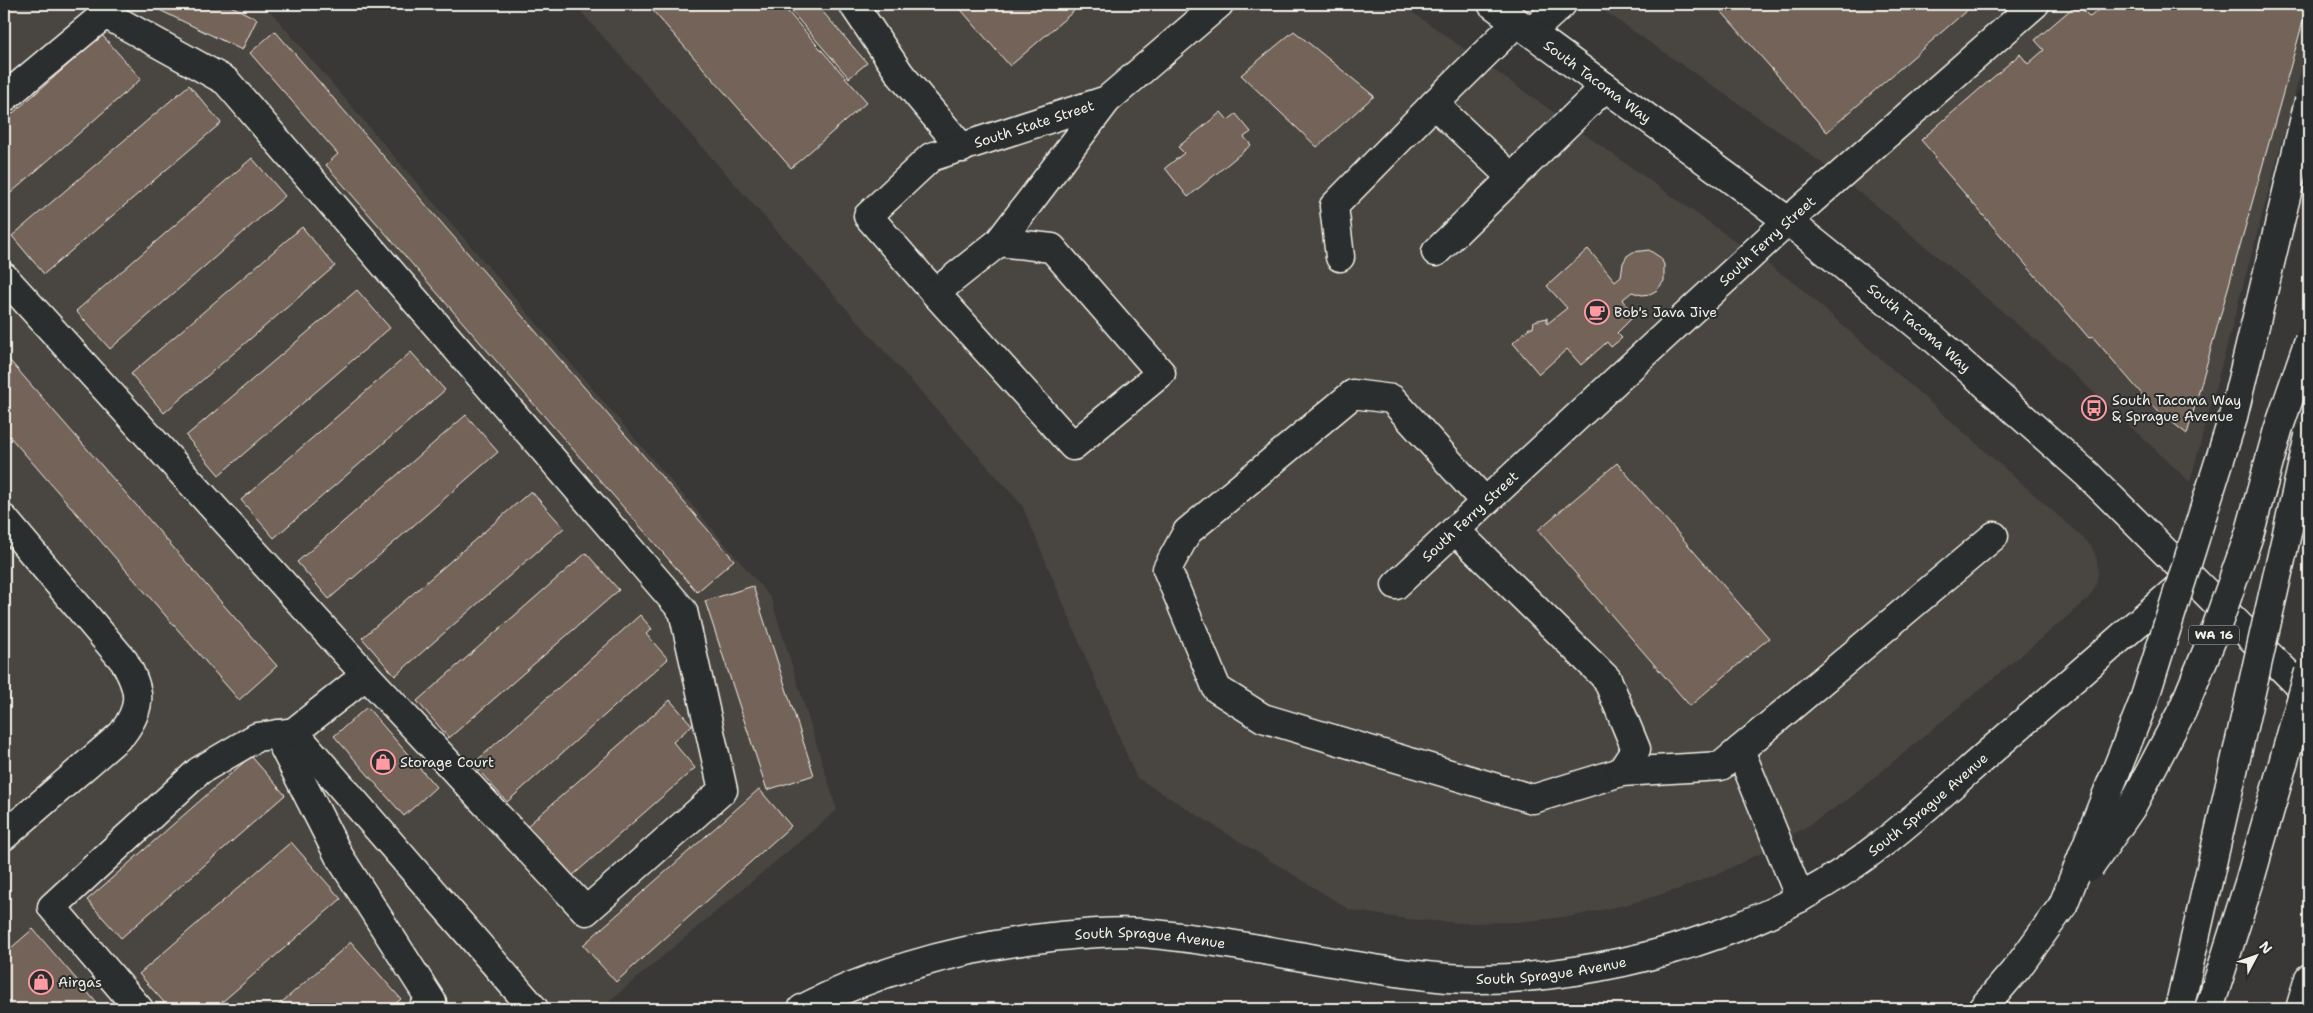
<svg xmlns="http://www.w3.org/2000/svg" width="2313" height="1013" font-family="'Shantell Sans',sans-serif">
	<rect width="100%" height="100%" fill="#393837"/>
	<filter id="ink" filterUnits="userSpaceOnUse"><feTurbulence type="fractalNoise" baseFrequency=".02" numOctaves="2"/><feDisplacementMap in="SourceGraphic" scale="10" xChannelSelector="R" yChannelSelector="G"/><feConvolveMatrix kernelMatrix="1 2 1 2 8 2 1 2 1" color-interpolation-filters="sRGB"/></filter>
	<g filter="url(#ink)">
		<!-- built -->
		<path fill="#4a4541" d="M4 4H253L271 12 771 598 837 810 600 1009H4Z
			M574 4H1401L1797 285 2081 536 2091 546 2097 559 2098 574 2095 588 2087 600 1850 798 1809 825 1767 850 1722 872 1676 890 1629 904 1573 916 1518 922 1462 923 1406 919 1350 910 1136 777 1022 505Z
			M1594 4H2309V41L2190 482 2049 351 1881 209 1794 142Z"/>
		<!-- building -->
		<path fill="#736459" stroke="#f4f1e8" d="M147 4H227L257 19 242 50Z
			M647 4H781L867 102 791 168Z
			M785 4H816L867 63 849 78Z
			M956 4H1082L1010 66Z
			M1715 4H1974L1827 132Z
			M2077 4 2090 17 2105 4H2226L2231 10 2238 4H2308L2187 434 2153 407 2092 336 2089 338 1934 158 1935 156 1921 140 2020 54 2028 64 2044 50 2035 40Z
			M275 31 734 560 697 592 326 165 338 154 250 53Z
			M1294 31 1374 96 1317 147 1241 75Z
			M102 35 141 79 4 199V121Z
			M189 85 221 123 44 274 12 236Z
			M1221 112 1228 120 1236 114 1251 132 1244 137 1251 145 1188 197 1165 168 1184 153 1178 147Z
			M252 158 285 196 110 349 76 311Z
			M302 227 335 266 164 413 131 374Z
			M1588 249 1615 281 1621 276 1623 263 1627 256 1633 252 1649 250 1661 258 1664 265V281L1657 290 1650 294 1642 295 1632 292 1622 300 1635 315 1617 333 1622 338 1611 347 1607 342 1581 365 1567 349 1539 374 1513 343 1529 328H1533L1534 321 1547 318V324L1567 308 1547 286Z
			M357 290 390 328 219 475 186 436Z
			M411 352 445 390 274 538 241 500Z
			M4 354 277 666 239 700 4 430Z
			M466 415 498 452 329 599 297 562Z
			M1617 463 1769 638 1690 706 1538 530Z
			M531 491 564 528 395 676 362 638Z
			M586 553 619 590 449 738 417 701Z
			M753 586 814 775 767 790 705 601Z
			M640 615 652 629 646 634 668 659 507 802 473 764Z
			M670 700 692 725 673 742 695 768 571 877 526 827Z
			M367 707 436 787 404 816 334 736Z
			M251 756 285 795 121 938 87 900Z
			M759 789 791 826 616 982 583 945Z
			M291 842 341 899 214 1009H170L139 974Z
			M33 929 102 1009H4V954Z
			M351 942 401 999 389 1009H274Z"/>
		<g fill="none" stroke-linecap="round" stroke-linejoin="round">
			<defs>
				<g id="minor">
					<path d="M853 4 900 74 962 148"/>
					<path d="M1531 32 1562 4"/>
					<path d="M4 98 105 14 226 81 683 611 723 790 586 911 366 675 4 277"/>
					<path d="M1107 100 931 157 868 216 935 293 999 242 1107 100 1219 4"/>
					<path d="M1434 104 1517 22"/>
					<path d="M1436 252 1605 87"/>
					<path d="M1340 257 1334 206 1434 104 1512 178"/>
					<path d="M935 293 1073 446 1161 373 1052 248 999 242"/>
					<path d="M4 519 124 661C141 690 143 706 122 734L4 836"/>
					<path d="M1455 530 1607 679 1636 749 1621 772 1533 799 1263 718 1217 689 1167 569 1187 532 1353 394 1392 399 1485 502"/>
					<path id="s1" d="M1396 585 1788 221 2035 4"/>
					<path d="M294 732 534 1009"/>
					<path d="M277 734 339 856 432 1002 423 1009"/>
					<path d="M1740 750 1800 898"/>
					<path d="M1621 772 1721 766 1994 536"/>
					<path d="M139 1009 52 907 199 771 257 737 294 732 366 675"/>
					<path id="s2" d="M802 1009C880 969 964 947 1051 937 1082 934 1112 931 1143 933 1246 942 1345 969 1447 978 1505 982 1567 974 1623 962 1682 949 1750 926 1803 896 1871 859 1928 806 1985 756 2053 697 2120 638 2188 579"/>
				</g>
				<g id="major">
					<path id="s3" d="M1492 4 1788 221 1931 336 2088 475 2309 695"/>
				</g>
				<path id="highway" d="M1982 1009 2018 967 2063 905
					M2300 1009 2309 978"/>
			</defs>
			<!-- minor casing -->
			<use href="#minor" stroke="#f4f1e8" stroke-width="31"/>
			<!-- major casing -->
			<use href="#major" stroke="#f4f1e8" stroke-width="31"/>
			<!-- highway casing -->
			<use href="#highway" stroke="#f4f1e8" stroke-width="31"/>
			<!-- minor -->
			<use href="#minor" stroke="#2a2d2e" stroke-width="28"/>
			<!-- major -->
			<use href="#major" stroke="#2a2d2e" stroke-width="28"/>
			<!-- highway -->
			<use href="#highway" stroke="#2a2d2e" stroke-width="28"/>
			<defs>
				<path id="highway-bridge" d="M2090 867 2131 808 2182 711 2214 634 2249 535 2278 430 2309 340
					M2063 905 2143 703 2232 421 2309 101
					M2179 1009 2309 436
					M2209 1009 2249 883 2309 672"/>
			</defs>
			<!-- highway-bridge casing -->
			<use href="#highway-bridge" stroke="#f4f1e8" stroke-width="31" stroke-linecap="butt"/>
			<!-- highway-bridge -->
			<use href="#highway-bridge" stroke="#2a2d2e" stroke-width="28"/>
		</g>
	</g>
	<!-- icons -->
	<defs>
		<symbol id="cafe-ring" viewBox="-11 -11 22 22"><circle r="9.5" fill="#2a2d2e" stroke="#ff9aa2" stroke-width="1.5"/><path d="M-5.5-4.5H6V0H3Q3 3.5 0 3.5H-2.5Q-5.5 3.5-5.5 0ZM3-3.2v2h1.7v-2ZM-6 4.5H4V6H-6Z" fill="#ff9aa2"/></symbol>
		<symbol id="bus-ring" viewBox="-11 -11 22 22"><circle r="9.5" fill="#2a2d2e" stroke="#ff9aa2" stroke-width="1.5"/><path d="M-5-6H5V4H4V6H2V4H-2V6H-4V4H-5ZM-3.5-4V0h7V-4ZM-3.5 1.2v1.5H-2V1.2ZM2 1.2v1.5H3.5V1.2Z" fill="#ff9aa2"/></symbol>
		<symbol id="shop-ring" viewBox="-11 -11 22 22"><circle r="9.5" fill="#2a2d2e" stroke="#ff9aa2" stroke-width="1.5"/><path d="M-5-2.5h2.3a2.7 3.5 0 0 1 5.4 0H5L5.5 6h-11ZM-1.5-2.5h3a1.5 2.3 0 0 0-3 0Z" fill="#ff9aa2"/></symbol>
	</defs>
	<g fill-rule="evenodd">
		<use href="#cafe-ring" x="1583" y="298" width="28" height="28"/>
		<use href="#bus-ring" x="2080" y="394" width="28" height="28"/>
		<use href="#shop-ring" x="369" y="748" width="28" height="28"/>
		<use href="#shop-ring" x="27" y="968" width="28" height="28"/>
	</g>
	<g text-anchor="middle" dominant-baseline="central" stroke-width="4" stroke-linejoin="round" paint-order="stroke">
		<!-- shield labels -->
		<rect fill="#2a2d2e" stroke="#b7b6b0" stroke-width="1" x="2189" y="625.5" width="50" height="19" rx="4"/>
		<g font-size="12" font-weight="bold" fill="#f4f1e8">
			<text x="2214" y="635">WA 16</text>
		</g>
		<!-- street labels -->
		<g font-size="14" fill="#f4f1e8" stroke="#2a2d2e">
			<text stroke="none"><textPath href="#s3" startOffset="131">South Tacoma Way</textPath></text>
			<text transform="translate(1034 124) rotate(-18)">South State Street</text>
			<text stroke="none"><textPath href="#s1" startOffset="506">South Ferry Street</textPath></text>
			<text stroke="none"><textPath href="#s3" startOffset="536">South Tacoma Way</textPath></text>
			<text stroke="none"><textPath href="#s1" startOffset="101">South Ferry Street</textPath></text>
			<text stroke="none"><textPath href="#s2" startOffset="1185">South Sprague Avenue</textPath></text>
			<text stroke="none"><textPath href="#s2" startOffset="360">South Sprague Avenue</textPath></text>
			<text stroke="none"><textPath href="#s2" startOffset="765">South Sprague Avenue</textPath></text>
		</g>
		<!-- poi labels -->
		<g font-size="14" fill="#f4f1e8" stroke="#2a2d2e" text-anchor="start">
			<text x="1614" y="312">Bob's Java Jive</text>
			<text x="2112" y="400">South Tacoma Way<tspan x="2112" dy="16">&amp; Sprague Avenue</tspan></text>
			<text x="400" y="762">Storage Court</text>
			<text x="58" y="982">Airgas</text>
		</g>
	</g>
	<!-- margin -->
	<rect width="2313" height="1013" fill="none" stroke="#2a2d2e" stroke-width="20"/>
	<rect x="10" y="10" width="2293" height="993" fill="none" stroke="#f4f1e8" stroke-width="2" filter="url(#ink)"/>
	<!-- north arrow -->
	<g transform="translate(2256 956) rotate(49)" stroke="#2a2d2e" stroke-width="4" paint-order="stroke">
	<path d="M0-4L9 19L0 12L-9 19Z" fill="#f4f1e8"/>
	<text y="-8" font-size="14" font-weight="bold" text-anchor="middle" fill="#f4f1e8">N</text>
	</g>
</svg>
